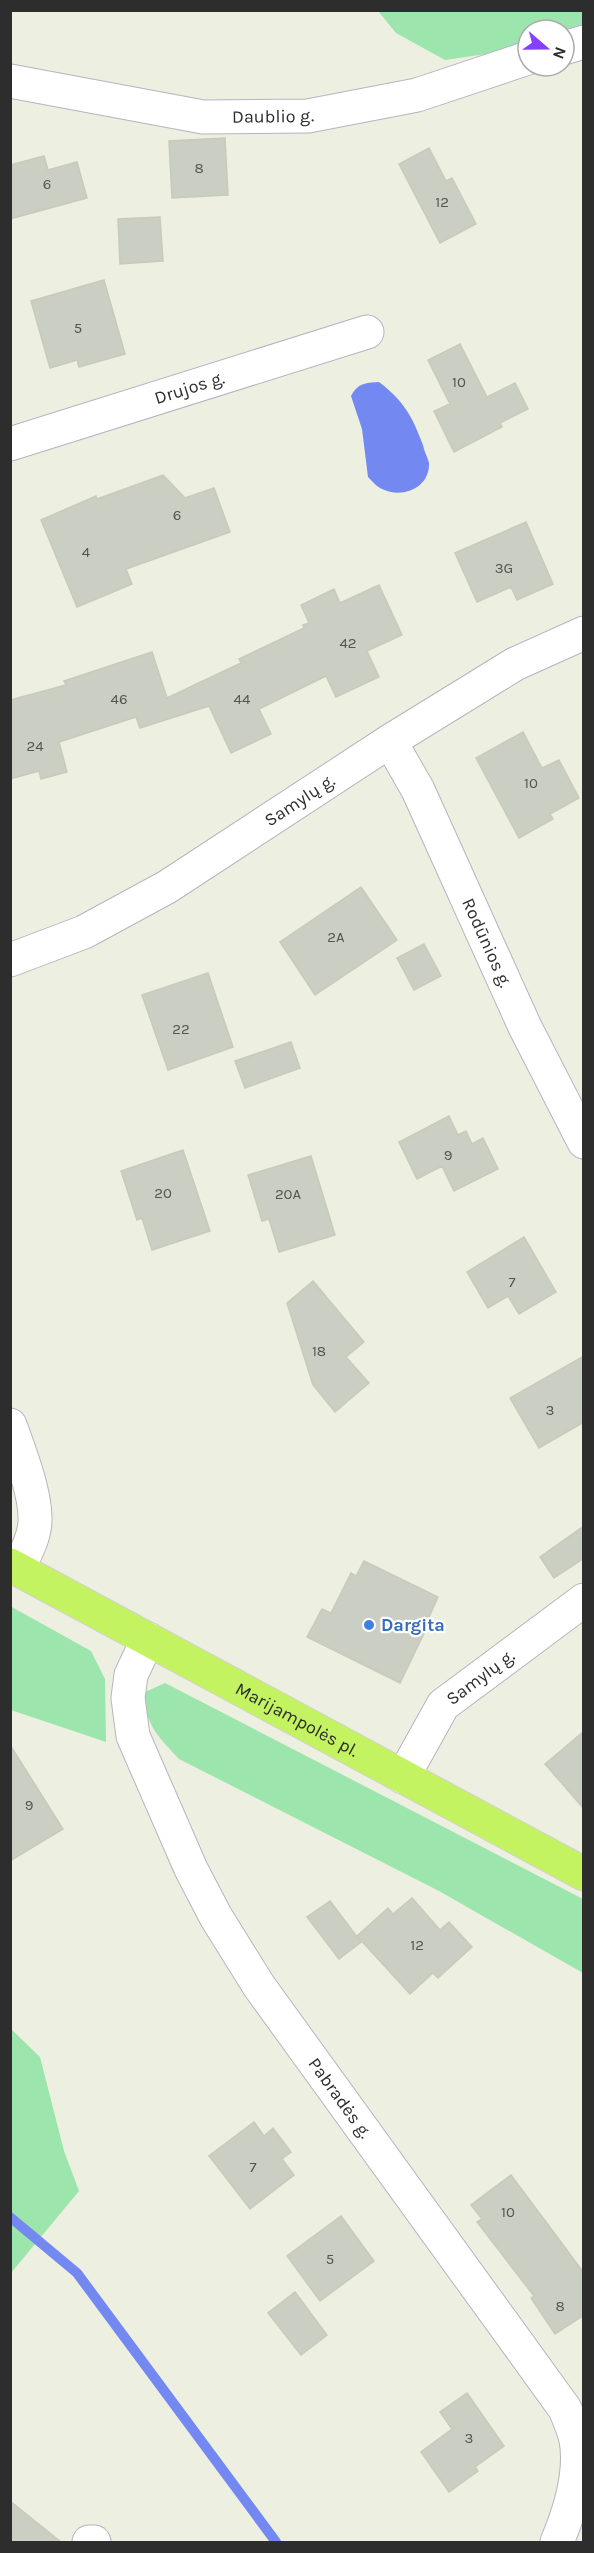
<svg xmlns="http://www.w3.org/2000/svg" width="594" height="2553" font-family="Karla,sans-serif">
	<rect width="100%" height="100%" fill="#edefe0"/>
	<!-- green -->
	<path fill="#9ce5ac" d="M378 11H583V29L564 35V30H528V46L513 50 445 60 396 33Z
		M10 1606 91 1651 105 1679 106 1742 11 1710Z
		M165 1683 583 1899V1973L439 1891 179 1759C158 1736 144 1724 145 1692Z
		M11 2029 40 2057 64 2151 79 2191 11 2273Z"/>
	<!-- water -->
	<path fill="#7389f1" d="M379 382C404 401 412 416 423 445 424 451 428 458 429 463 430 488 402 499 382 489 377 487 372 481 368 477L362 429 351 396C358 383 365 383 379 382Z"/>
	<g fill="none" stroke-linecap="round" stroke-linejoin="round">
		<!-- stream -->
		<path stroke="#7389f1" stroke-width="10" d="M10 2217 77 2273 276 2542"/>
	</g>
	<!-- building -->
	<path fill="#cbcec2" stroke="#c7cbb9" stroke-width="1.5" d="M225 138 228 195 172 198 169 141Z
		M429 148 446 181 452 178 476 224 440 243 399 164Z
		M44 156 48 170 77 162 87 198 10 219V165Z
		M160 217 163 261 120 264 118 219Z
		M104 280 125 354 79 367 77 360 50 368 31 301Z
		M460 344 487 397 515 383 528 409 500 423 502 427 454 452 434 411 450 404 428 360Z
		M163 475 185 498 214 488 230 532 126 569 132 584 77 607 41 520 96 496 97 499Z
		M526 522 553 584 517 600 511 587 477 602 455 553Z
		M379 585 402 635 367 651 379 677 336 697 326 676 259 709 271 734 231 753 209 706 140 728 136 717 59 742 67 772 41 779 39 771 10 779V700L66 685 64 681 152 652 167 698 241 663 239 659 304 628 303 625 309 623 301 605 334 589 340 603Z
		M523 732 542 768 559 760 579 798 550 814 553 819 519 838 476 758Z
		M361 887 397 940 315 995 280 942Z
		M424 944 441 976 414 990 397 958Z
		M208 973 233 1047 168 1070 142 995Z
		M291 1042 300 1068 245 1088 235 1061Z
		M449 1116 458 1135 466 1131 472 1144 483 1138 498 1169 454 1191 442 1166 417 1179 399 1142Z
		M183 1150 210 1231 152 1250 142 1218 137 1220 121 1171Z
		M311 1156 335 1235 279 1252 269 1219 262 1221 248 1175Z
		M524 1237 556 1292 519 1314 508 1296 488 1308 467 1272Z
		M313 1281 364 1342 346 1357 369 1383 335 1412 313 1385 287 1303Z
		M584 1356V1422L539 1448 510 1398Z
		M584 1526V1558L554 1578 540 1557Z
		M364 1561 438 1597 429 1617 431 1619 400 1683 307 1637 322 1609 331 1613 351 1573 356 1576Z
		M584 1731V1809L545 1764Z
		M10 1745 63 1829 10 1861Z
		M412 1898 440 1930 449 1922 472 1947 438 1978 433 1973 410 1994 357 1936 388 1908 393 1914Z
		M330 1901 361 1942 339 1959 307 1917Z
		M254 2122 264 2136 273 2128 291 2152 282 2159 294 2175 250 2209 209 2156Z
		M511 2175 584 2273V2315L555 2334 531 2298 534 2296 477 2222 482 2219 471 2205Z
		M341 2216 374 2261 320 2301 287 2256Z
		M295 2292 327 2335 301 2355 268 2313Z
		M467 2393 504 2446 475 2467 478 2471 449 2492 421 2452 452 2429 440 2412Z
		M10 2501 61 2542H10Z"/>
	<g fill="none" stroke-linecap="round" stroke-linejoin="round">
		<defs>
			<g id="minor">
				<path d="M564 48 584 42"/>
				<path id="s1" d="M10 81 203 117 308 116 417 95 528 58"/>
				<path id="s2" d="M10 444 367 332"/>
				<path id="s3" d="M390 741 418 790 525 1027 584 1142"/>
				<path id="s4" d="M10 960 84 932 167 887 390 741 515 664 584 633"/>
				<path id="s5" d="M148 1639 131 1675 128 1698 133 1736 191 1869 216 1917 259 1986 565 2409C569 2419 574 2430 576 2440 582 2474 570 2511 557 2542"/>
				<path id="s6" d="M403 1777 443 1705 584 1600"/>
				<path d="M89 2542H94"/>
			</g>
			<path id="tertiary" d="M10 1425C19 1450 36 1494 35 1520 35 1537 25 1554 18 1569"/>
			<g id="primary">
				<path id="s7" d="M10 1565 584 1874"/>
			</g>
		</defs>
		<!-- minor casing -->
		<use href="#minor" stroke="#b8b3c1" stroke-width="35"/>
		<!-- tertiary casing -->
		<use href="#tertiary" stroke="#b8b3c1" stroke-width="35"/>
		<!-- primary casing -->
		<use href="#primary" stroke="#d1d1d1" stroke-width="35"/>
		<!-- minor -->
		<use href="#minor" stroke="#fff" stroke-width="33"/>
		<!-- tertiary -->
		<use href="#tertiary" stroke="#fff" stroke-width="33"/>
		<!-- primary -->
		<use href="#primary" stroke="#c3f361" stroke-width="33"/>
	</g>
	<!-- markers -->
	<circle fill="#3f7fe0" stroke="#fff" stroke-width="2" cx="369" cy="1625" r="6"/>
	<g text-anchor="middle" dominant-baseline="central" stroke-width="4.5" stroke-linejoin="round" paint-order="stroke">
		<!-- number labels -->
		<g font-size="15" fill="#545552">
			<text x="199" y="168">8</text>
			<text x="47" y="184">6</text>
			<text x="442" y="202">12</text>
			<text x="78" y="328">5</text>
			<text x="459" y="382">10</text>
			<text x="177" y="515">6</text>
			<text x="86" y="552">4</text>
			<text x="504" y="568">3G</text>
			<text x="348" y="643">42</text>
			<text x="119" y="699">46</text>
			<text x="242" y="699">44</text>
			<text x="35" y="746">24</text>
			<text x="531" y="783">10</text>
			<text x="336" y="937">2A</text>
			<text x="181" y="1029">22</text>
			<text x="448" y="1155">9</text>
			<text x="163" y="1193">20</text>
			<text x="288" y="1194">20A</text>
			<text x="512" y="1282">7</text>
			<text x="319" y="1351">18</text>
			<text x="550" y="1410">3</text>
			<text x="29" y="1805">9</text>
			<text x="417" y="1945">12</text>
			<text x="253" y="2167">7</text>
			<text x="508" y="2212">10</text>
			<text x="330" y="2259">5</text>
			<text x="560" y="2306">8</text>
			<text x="469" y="2438">3</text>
		</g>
		<!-- street labels -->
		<g font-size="18" fill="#2d2d2d" stroke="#fff">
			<text stroke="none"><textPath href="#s1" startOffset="266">Daublio g.</textPath></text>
			<text stroke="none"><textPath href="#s2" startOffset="188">Drujos g.</textPath></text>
			<text stroke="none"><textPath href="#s4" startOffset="332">Samylų g.</textPath></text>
			<text stroke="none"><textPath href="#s3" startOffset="224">Rodūnios g.</textPath></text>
			<text stroke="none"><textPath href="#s6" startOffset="129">Samylų g.</textPath></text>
			<text stroke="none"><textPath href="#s7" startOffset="326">Marijampolės pl.</textPath></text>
			<text stroke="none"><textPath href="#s5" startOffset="520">Pabradės g.</textPath></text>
		</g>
		<!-- shop labels -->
		<g font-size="18" font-weight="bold" fill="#366cbe" stroke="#fff" text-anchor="start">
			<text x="381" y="1625">Dargita</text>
		</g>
	</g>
	<!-- border -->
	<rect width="594" height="2553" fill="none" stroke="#2d2d2d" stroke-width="24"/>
	<!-- north arrow -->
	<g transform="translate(546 48) rotate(110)"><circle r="28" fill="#ffffff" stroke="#ababab" stroke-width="1.5"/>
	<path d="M0-4.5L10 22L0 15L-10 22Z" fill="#863ffc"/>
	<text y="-9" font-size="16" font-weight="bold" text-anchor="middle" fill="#2d2d2d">N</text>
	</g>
</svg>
